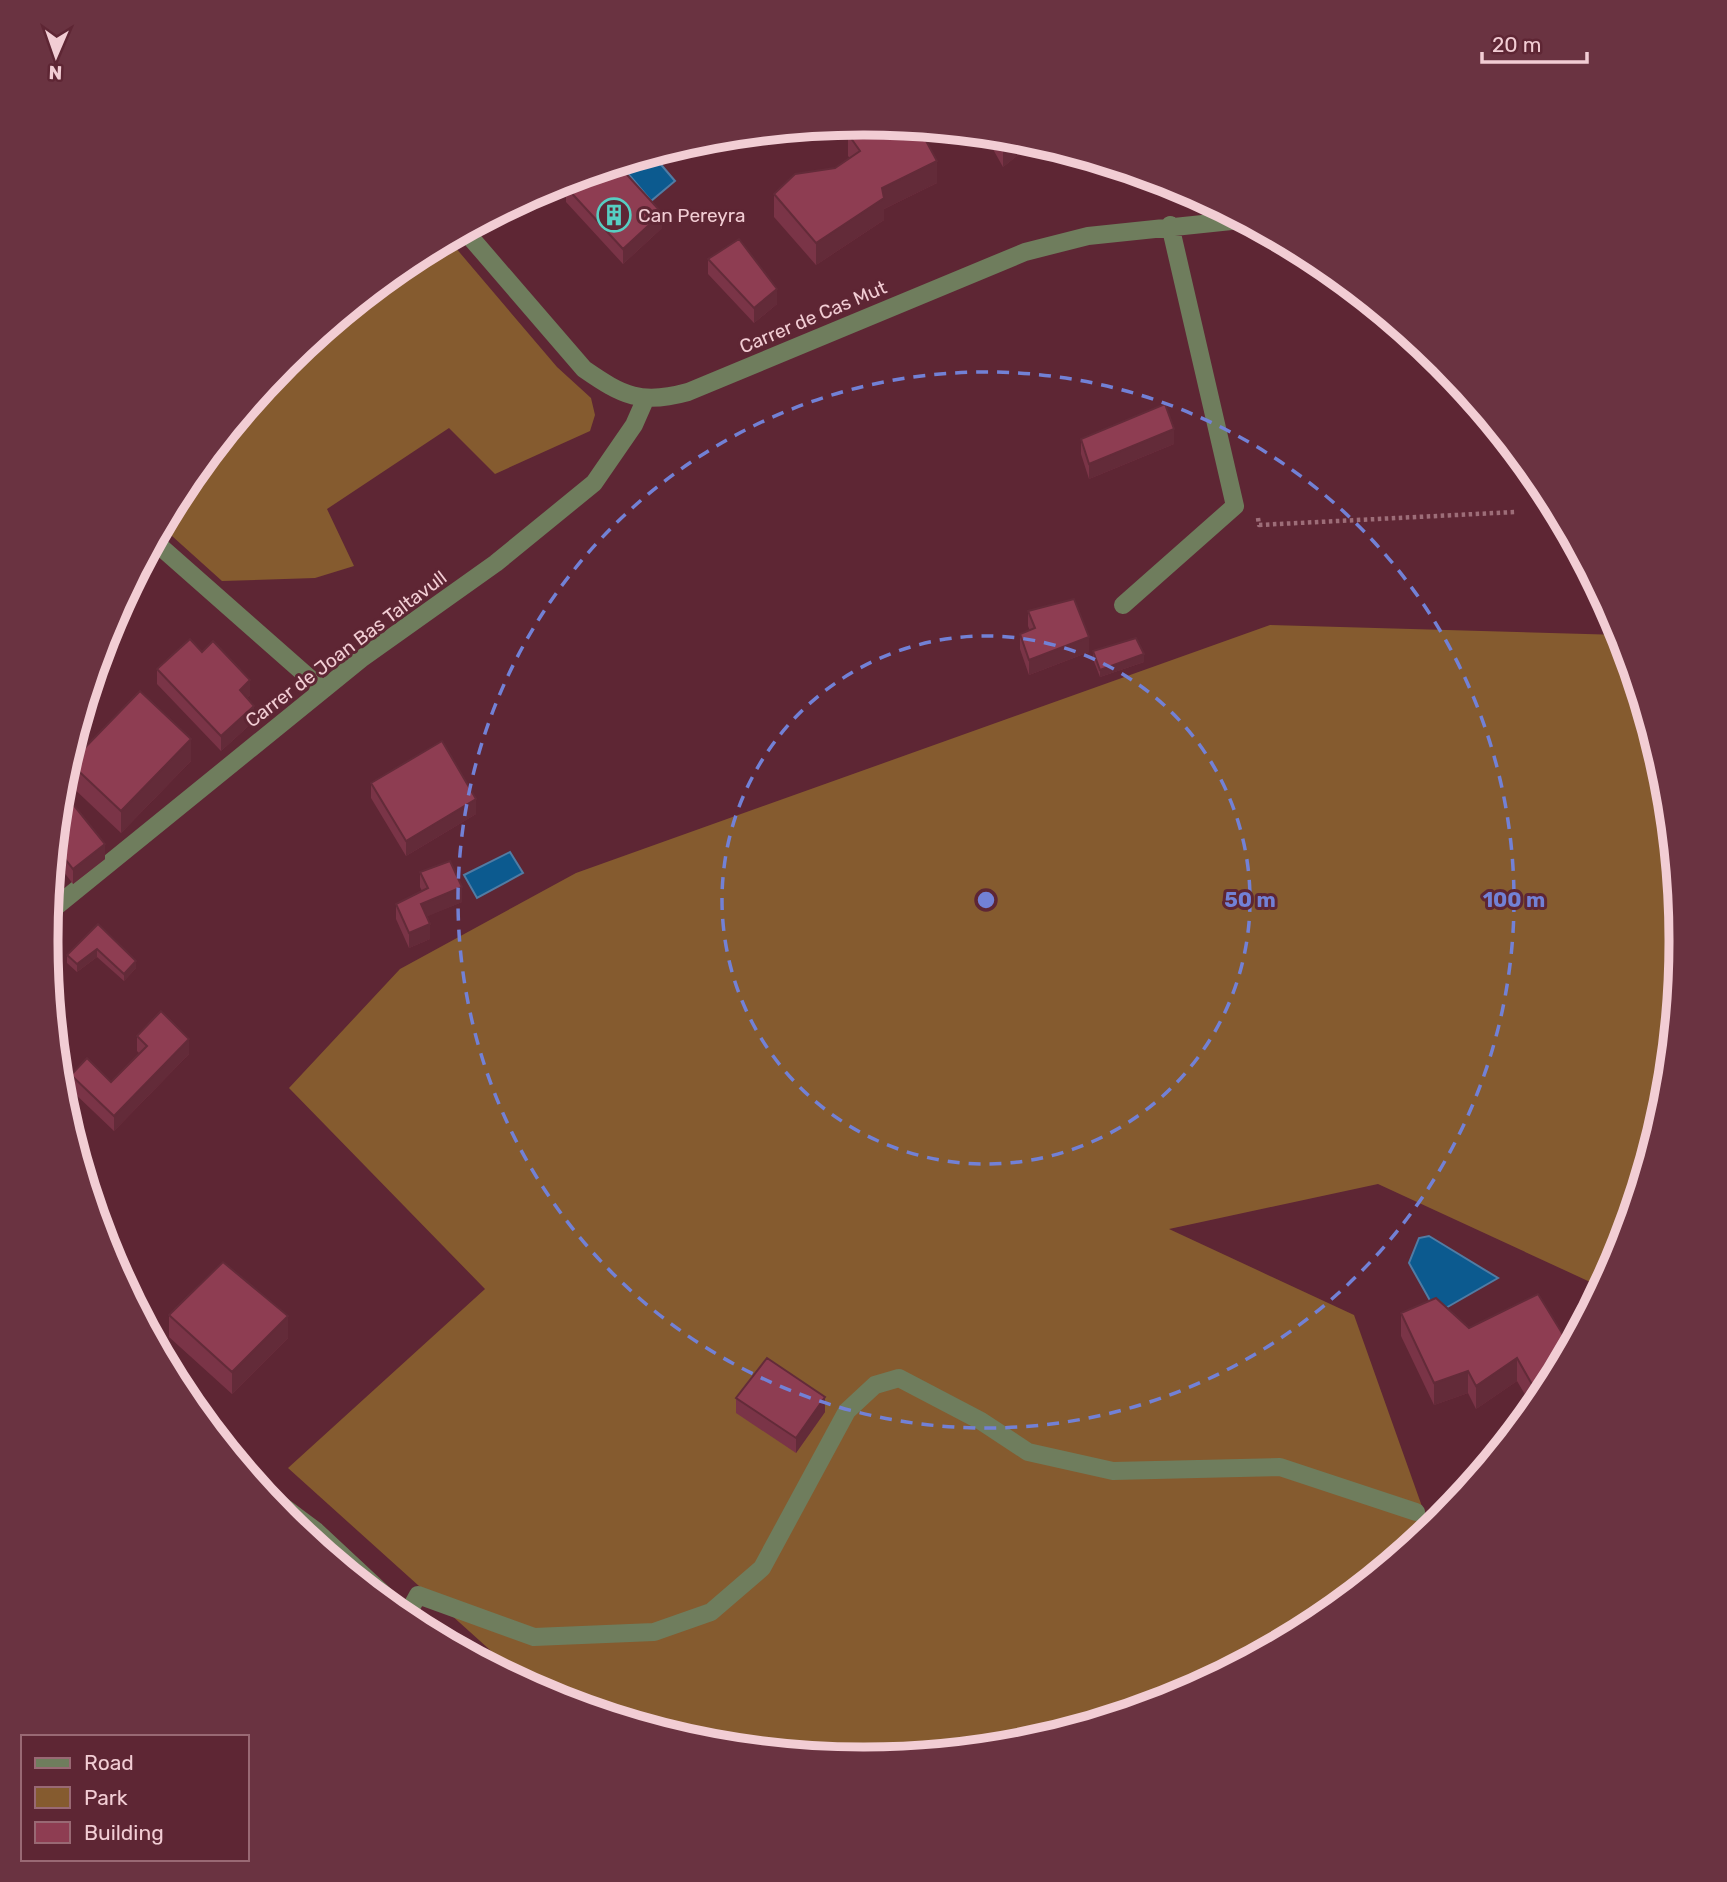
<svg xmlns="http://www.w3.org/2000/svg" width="1727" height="1882" font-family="Rubik,sans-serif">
	<rect width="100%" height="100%" fill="#5e2634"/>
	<!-- green -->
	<path fill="#855b2f" d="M449 240 557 367 591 398 595 415 590 431 495 474 449 428 327 509 354 566 315 578 222 581 162 527C220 419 340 297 449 240Z
		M1270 625 1621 635 1666 782 1681 941 1666 1101 1619 1254 1601 1287 1378 1184 1169 1229 1354 1315 1430 1529 1318 1621 1176 1697 1023 1743 863 1759 704 1743 550 1697 530 1686 288 1468 485 1289 289 1088 400 969 576 873Z"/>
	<!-- water -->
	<path fill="#0c5a8f" stroke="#517ca4" stroke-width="2" d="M652 154 675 181 651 201 620 164Z
		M510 852 523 873 477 898 464 875Z
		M1429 1236 1498 1278 1437 1313 1409 1263 1419 1238Z"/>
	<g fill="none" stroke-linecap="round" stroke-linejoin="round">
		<!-- path -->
		<path stroke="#9d6d78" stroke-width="4.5" stroke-dasharray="3.5 3.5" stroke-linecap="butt" d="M1258 518 1259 525 1515 512"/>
		<!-- minor -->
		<path stroke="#6f7d5d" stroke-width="18" d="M465 231 584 369C623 396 641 405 688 392L1025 252 1088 236 1241 220
			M154 541 323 690
			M1123 605 1235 506 1170 225
			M48 913 361 659 496 563 594 483 634 425 645 400
			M261 1490 316 1531 419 1627
			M407 1615 418 1595 534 1637 654 1632 711 1612 762 1568 847 1411 875 1385 899 1378 981 1421 1028 1452 1113 1471 1280 1467 1416 1512"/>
	</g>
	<!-- wall -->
	<path fill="#7a3447" d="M848 134 937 183 884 209V220L816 265 774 217V194L835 168 850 158 848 156Z
		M985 135 1023 139 1034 142 1003 167Z
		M566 187 662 228 623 264 566 202Z
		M708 259 777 304 754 323 708 274Z
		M1081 439 1174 444 1089 479 1081 454Z
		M1028 611 1089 652 1029 675 1020 649V634L1030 631 1028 626Z
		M1093 651 1144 662 1100 677 1093 659Z
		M202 652 250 695 247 698 254 721 221 751 157 684V669Z
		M191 761 121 833 70 785V763Z
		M371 783 476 814 406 856 371 798Z
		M59 804 105 859 73 884 54 859Z
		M420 872 462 902 427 916 430 939 409 948 396 919V904L422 891 420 887Z
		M98 924 136 968 124 981 97 957 77 972 67 963V955Z
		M137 1036 189 1054 114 1131 71 1090V1075L111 1082 139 1053 137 1051Z
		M1538 1294 1543 1396 1533 1408 1517 1381 1476 1409 1468 1393 1434 1405 1401 1336V1313L1469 1328Z
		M169 1315 288 1338 232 1394 169 1337Z
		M736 1398 825 1412 796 1453 736 1413Z"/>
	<!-- shaded-wall -->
	<path fill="#632b39" d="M1012 138 1023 139 1034 142 1003 167V145Z
		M937 161V183L884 209V220L816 265V243L882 188Z
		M662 213V228L623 264V249Z
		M777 289V304L754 323V308Z
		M1174 429V444L1089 479V464Z
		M108 633V648L99 656 106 636Z
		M1089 637V652L1029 675V660Z
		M1144 654V662L1100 677V670Z
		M250 680V695L240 705V690Z
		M254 706V721L221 751V736Z
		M191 739V761L121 833V811Z
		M476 799V814L406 856V841Z
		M105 844V859L73 884V869Z
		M462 887V902L421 919V904Z
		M430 924V939L409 948V933Z
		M97 949V957L77 972V964Z
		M136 961V968L124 981V974Z
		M189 1039V1054L114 1131V1116Z
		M288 1316V1338L232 1394V1372Z
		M1517 1358V1381L1476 1409V1386Z
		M1468 1371V1393L1434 1405V1383Z
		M1546 1392 1543 1396 1538 1402V1395Z
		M825 1397V1412L796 1453V1438Z"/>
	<!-- building -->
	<path fill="#8e3d52" stroke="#632b39" stroke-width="2" d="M869 124 919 128 937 161 882 188 884 198 816 243 774 194 795 174 835 168 860 151 848 134Z
		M998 136 1012 138 1003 145Z
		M618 165 662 213 623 249 566 187 577 177Z
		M739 239 777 289 754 308 708 259Z
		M1165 404 1174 429 1089 464 1081 439Z
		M1074 599 1089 637 1029 660 1020 634 1035 628 1028 611Z
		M1136 638 1144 654 1100 670 1093 651Z
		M190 639 202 652 213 641 250 680 240 690 254 706 221 736 157 669Z
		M140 691 191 739 121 811 70 763Z
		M442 741 476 799 406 841 371 783Z
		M68 798 105 844 73 869 55 846 59 804Z
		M450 861 462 887 421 904 430 924 409 933 396 904 428 888 420 872Z
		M98 924 136 961 124 974 97 949 77 964 67 955Z
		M161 1011 189 1039 114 1116 71 1075 87 1058 111 1082 147 1046 137 1036Z
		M223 1262 288 1316 232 1372 169 1315Z
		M1538 1294 1570 1346 1546 1392 1538 1395 1517 1358 1476 1386 1468 1371 1434 1383 1401 1313 1436 1298 1469 1328Z
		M767 1358 825 1397 796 1438 736 1398Z"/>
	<!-- distance rings -->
	<g fill="none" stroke="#7281d6" stroke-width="3.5" stroke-dasharray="12 9">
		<circle cx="986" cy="900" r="264"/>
		<circle cx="986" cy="900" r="528"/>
	</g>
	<!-- icons -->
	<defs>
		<symbol id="building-ring" viewBox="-11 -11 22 22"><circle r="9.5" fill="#5e2634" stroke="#57cec2" stroke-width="1.5"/><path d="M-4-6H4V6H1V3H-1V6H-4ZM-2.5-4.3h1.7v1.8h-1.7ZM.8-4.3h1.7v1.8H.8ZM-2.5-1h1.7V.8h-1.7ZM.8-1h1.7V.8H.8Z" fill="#57cec2"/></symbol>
	</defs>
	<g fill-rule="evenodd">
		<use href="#building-ring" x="595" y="196" width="38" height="38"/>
	</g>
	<g text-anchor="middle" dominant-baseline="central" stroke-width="6" stroke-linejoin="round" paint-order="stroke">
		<!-- poi labels -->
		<g font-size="19" fill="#f2cdd4" stroke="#5e2634" text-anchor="start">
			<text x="638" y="215">Can Pereyra</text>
		</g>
		<!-- street labels -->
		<g font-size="19" fill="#f2cdd4" stroke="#5e2634">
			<text transform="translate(813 317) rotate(-23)">Carrer de Cas Mut</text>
			<text transform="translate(346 649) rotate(-37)">Carrer de Joan Bas Taltavull</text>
		</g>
	</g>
	<!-- crop -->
	<path d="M0 0H1727V1882H0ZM863 135H864A805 805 0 0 1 1669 940V942A805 805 0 0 1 864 1747H863A805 805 0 0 1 58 942V940A805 805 0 0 1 863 135Z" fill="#6a3341" fill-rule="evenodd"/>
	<path fill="none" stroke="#f2cdd4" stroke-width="9" d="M863 135H864A805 805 0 0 1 1669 940V942A805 805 0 0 1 864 1747H863A805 805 0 0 1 58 942V940A805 805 0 0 1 863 135Z"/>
	<circle cx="986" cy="900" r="10" fill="#7281d6" stroke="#5e2634" stroke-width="3.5"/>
	<g font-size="21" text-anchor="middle" font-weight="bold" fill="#7281d6" stroke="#5e2634" stroke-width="6" stroke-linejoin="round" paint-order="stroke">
		<text x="1250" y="907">50 m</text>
		<text x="1514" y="907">100 m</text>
	</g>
	<!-- legend -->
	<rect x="21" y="1735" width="228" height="126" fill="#5e2634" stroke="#996974" stroke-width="2"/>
	<rect x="35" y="1758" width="35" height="10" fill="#6f7d5d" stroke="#996974" stroke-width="2"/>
	<text x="84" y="1770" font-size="21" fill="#f2cdd4">Road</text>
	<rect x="35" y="1787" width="35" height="21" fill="#855b2f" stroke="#996974" stroke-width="2"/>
	<text x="84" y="1805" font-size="21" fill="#f2cdd4">Park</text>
	<rect x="35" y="1822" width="35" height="21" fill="#8e3d52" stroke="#996974" stroke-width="2"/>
	<text x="84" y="1840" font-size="21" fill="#f2cdd4">Building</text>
	<!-- north arrow -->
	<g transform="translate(56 56) rotate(182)" stroke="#5e2634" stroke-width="5" paint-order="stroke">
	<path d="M0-5L12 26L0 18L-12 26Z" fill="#f2cdd4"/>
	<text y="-10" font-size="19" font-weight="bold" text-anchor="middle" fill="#f2cdd4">N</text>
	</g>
	<!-- scale -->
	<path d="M1482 52v10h105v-10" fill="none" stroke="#f2cdd4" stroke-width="3.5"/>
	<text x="1492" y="52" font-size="21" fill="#f2cdd4" stroke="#5e2634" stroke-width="5" paint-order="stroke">20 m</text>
</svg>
